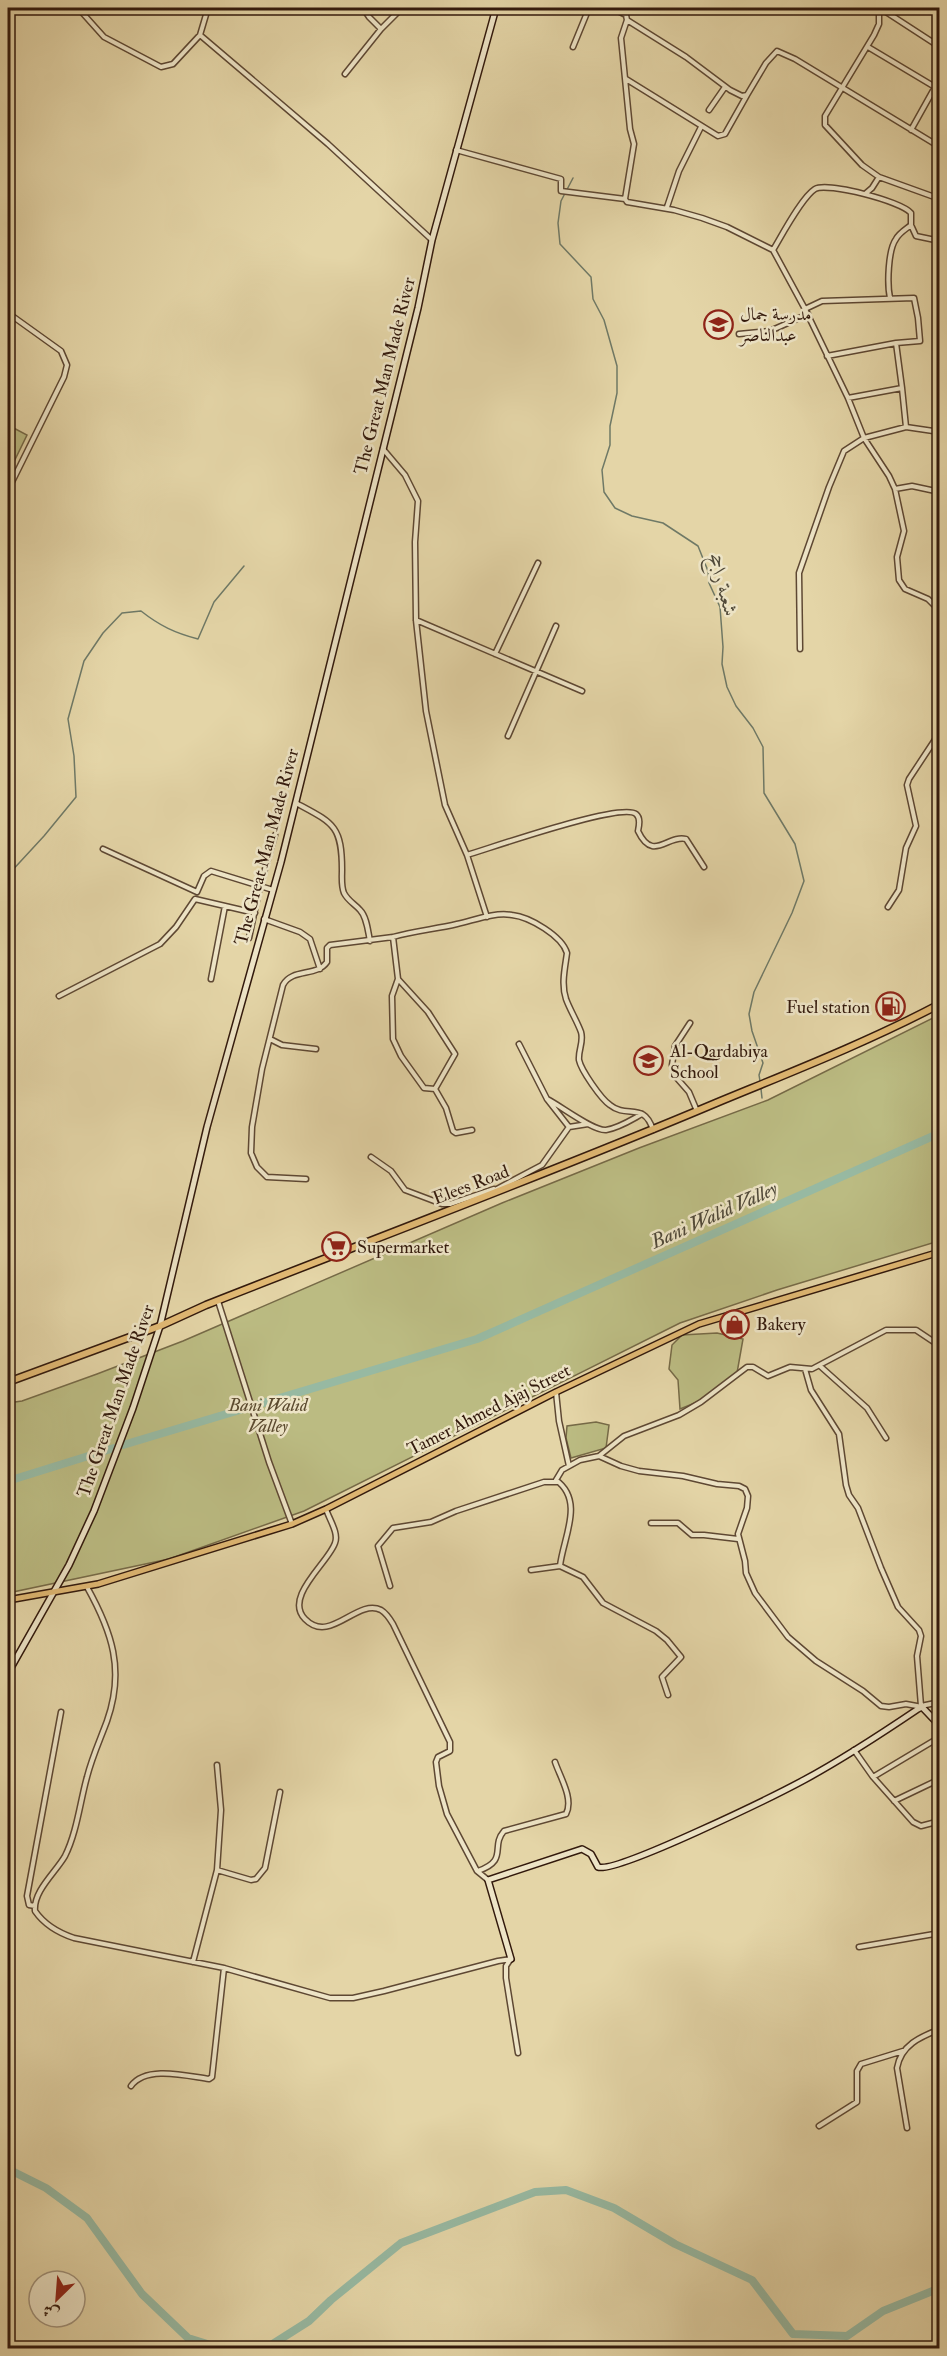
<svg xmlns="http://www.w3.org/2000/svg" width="947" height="2356" font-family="'IM FELL Double Pica',Amiri,serif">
	<rect width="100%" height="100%" fill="#e4d5a7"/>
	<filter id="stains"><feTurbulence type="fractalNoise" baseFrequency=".00333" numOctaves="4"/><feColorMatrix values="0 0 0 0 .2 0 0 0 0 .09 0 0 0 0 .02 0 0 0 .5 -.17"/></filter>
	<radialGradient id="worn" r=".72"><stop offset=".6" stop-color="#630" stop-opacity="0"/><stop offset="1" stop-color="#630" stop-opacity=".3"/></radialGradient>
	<!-- green -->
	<path fill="#bbbb82" stroke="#766a47" stroke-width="1.5" d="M8 425 27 435 8 474Z
		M939 1015V1241L777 1290 680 1323 304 1511 169 1559 8 1593V1403L22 1401 97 1374 183 1341 502 1203 639 1148 768 1100Z
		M717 1333 743 1339 737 1373C728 1378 723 1385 715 1391 704 1399 693 1404 680 1409L678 1380 669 1369 672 1345 682 1335Z
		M596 1422 609 1425 606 1448 571 1458 566 1438 567 1426Z"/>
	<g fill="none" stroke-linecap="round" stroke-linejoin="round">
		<!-- stream -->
		<path stroke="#6f7966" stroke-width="1.5" d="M573 178 561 201 558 223 560 244 591 277 593 299 604 320 617 366V393L610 426V445L602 470 604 492 615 508 632 516 663 523 698 546 708 571 709 583 720 607 723 647 722 664 727 687 736 706 753 728 763 747 764 793 795 844 804 881 792 913 754 992 749 1014 752 1031 763 1063 759 1075 760 1081
			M8 875 44 836 76 797 74 756 68 719 84 661 103 633 122 613 141 611C160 626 175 633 198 639L214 602 244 566
			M761 1089 762 1098"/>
		<!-- river -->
		<path stroke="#97b9a2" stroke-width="8" d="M123 1445 477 1339 940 1133
			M8 1481 114 1448
			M8 2169 46 2188 87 2218 142 2294 188 2338 217 2347H268L309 2321 331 2300 401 2243 535 2192 566 2190 614 2208 675 2244 752 2280 793 2334 847 2336 883 2311 940 2288"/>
		<defs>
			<path id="street" d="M78 8 104 37 161 67 173 64 200 35 328 144 432 240
				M363 8 369 17 381 29
				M476 8 496 11
				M612 8 626 15 627 20 686 57 730 90 742 96 747 95 766 63 777 51 795 59 940 147
				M879 8V24L874 35 825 116V125L862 165 879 177 940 199
				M880 8 940 47
				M200 35 208 8
				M573 47 589 8
				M868 47 940 90
				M345 74 381 29 402 8
				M626 79 718 136 725 134 747 95
				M709 110 725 87
				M911 130 935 87
				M456 150 561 179V191L625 199 627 202 674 210 702 218 727 227 773 250 805 309 848 398 864 438 889 476 895 489 904 531 897 557 899 580 905 589 928 599 940 611
				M865 194 872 188 879 177
				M625 199 634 144 630 129 621 38 627 20
				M667 207 679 171 701 127
				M773 250C782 235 802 197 815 189 827 182 901 201 911 213V225L916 236 940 241
				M890 298C887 284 888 250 896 239 899 233 906 229 911 225
				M805 309 822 301 914 298 918 318 920 341 896 343
				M8 313 61 351 67 365 64 377 8 490
				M739 334 770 331 808 314
				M827 356 896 343 902 388 848 398
				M902 388 906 427
				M383 449 405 475 418 501 415 542 416 620 426 711 445 805 467 855 487 917
				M895 489 912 486 940 492
				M416 620 582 691
				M800 649 799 573 829 487 844 451 864 438 906 427 940 432
				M495 654 538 563
				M8 666 10 668
				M508 736 556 626
				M296 803C333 823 342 825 342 870 342 877 341 886 344 893 348 901 355 904 360 910 367 917 368 932 370 941
				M103 849 197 892 204 876 211 871 273 890
				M467 855C491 848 621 802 636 814 641 818 639 826 638 831 653 863 668 834 686 839L704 867
				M888 907 899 890 906 848 916 826 907 785 909 779 940 732
				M264 919 300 932 310 939 320 969
				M249 938 260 886 275 835
				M211 979 225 906
				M398 979 428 1012 455 1054 435 1089 424 1088 401 1056 393 1039 392 996 398 979 393 937C414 931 436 929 457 924 475 920 494 912 512 915 530 917 562 936 567 953 565 968 561 984 566 999 570 1010 577 1021 581 1032 584 1042 578 1050 579 1060 581 1070 601 1099 610 1105 627 1119 644 1101 653 1130
				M59 996 160 944 176 927 195 899 255 913
				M690 1023 675 1046 672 1065 675 1076 689 1092 697 1111
				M270 1039 282 1045 316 1049
				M519 1044 547 1099 569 1127
				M435 1089 446 1108 453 1131 456 1133 472 1130
				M547 1099C561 1106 593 1131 606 1130 619 1128 631 1120 642 1114
				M371 1157 391 1171 405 1190 442 1204H450L494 1189
				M306 1179 267 1177 257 1167 251 1153 252 1127 262 1069 283 985C292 968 317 977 327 962V948L330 945 393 937
				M493 1191 542 1165 569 1127 588 1124
				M218 1301 269 1462 292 1524
				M820 1366 867 1408 886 1438
				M805 1369 811 1390 839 1434 846 1485 849 1495 858 1508 881 1568 898 1607 919 1630 921 1636 917 1656 921 1706
				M556 1392 559 1421 569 1466
				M599 1456 621 1466 639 1471 683 1476 717 1484 739 1486 745 1489 748 1496 747 1508 738 1534 745 1561 746 1573 755 1593 788 1637 816 1661 863 1691 881 1706 889 1707 906 1704 922 1707 921 1706 940 1702
				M326 1509C329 1519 339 1533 335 1543 329 1562 283 1597 305 1619 330 1645 357 1598 381 1610 386 1613 390 1619 393 1624L450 1742V1751L438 1757 436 1762 439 1786 447 1814 477 1871 488 1880
				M651 1523H678L692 1535H704L738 1539
				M560 1566 583 1577 603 1603 656 1631 667 1640 681 1657 662 1677 668 1695
				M531 1570 560 1566C563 1538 585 1501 556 1480L562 1470 580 1460 599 1456 624 1436 679 1415 701 1402 747 1367H753L768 1376 790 1367 812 1369 886 1330H916L940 1346
				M390 1586 378 1546 393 1528 431 1522 456 1511 544 1482H558
				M87 1587C112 1632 125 1670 107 1721 100 1740 92 1757 87 1777 80 1802 77 1832 65 1856 56 1872 33 1891 35 1911 44 1924 59 1933 74 1938L224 1968 330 1998H353L384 1991 498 1961 511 1959
				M854 1750 873 1777 913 1822 921 1826 940 1821
				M873 1777 940 1737
				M894 1801 940 1779
				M217 1870 251 1880 256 1879 265 1868 280 1792
				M478 1871C509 1860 490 1847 504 1831L566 1814C574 1799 560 1777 555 1762
				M35 1906 29 1905 27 1896 61 1712
				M859 1947 940 1933
				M510 1960 506 1966V1978L518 2053
				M193 1962 217 1870 221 1810 217 1765
				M131 2086C146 2065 187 2076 209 2079L212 2077 224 1968
				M819 2126 857 2102V2071L861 2064 903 2051
				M907 2128 897 2068C901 2045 920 2037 940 2029"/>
			<path id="secondary" d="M8 1673 69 1565 94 1511 133 1408 160 1326 207 1127 281 862 418 308 432 240 496 8
				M511 1959 488 1880 582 1849 591 1854 598 1867C616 1874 778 1794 804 1780 843 1759 881 1734 918 1709L922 1707 940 1726"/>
			<path id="primary" d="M8 1600 98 1584 292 1524 326 1509 556 1392 699 1324 940 1252"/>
			<path id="highway" d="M8 1382 160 1326 206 1305C376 1238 548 1174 716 1103 791 1072 868 1042 940 1004"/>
		</defs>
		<!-- street casing -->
		<use href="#street" stroke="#5e4833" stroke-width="7"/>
		<!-- secondary casing -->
		<use href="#secondary" stroke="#32190c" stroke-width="8"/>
		<!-- primary casing -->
		<use href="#primary" stroke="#32190c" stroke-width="8"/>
		<!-- highway casing -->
		<use href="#highway" stroke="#32190c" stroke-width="9"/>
		<!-- street -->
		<use href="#street" stroke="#ede4c6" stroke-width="4"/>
		<!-- secondary -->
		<use href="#secondary" stroke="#ede4c6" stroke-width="5"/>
		<!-- primary -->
		<use href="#primary" stroke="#e2ba74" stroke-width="5"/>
		<!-- highway -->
		<use href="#highway" stroke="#e2ba74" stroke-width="6"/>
	</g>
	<!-- icons -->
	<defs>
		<symbol id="school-ring" viewBox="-11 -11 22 22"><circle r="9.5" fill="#ede4c6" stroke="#8f2418" stroke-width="1.5"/><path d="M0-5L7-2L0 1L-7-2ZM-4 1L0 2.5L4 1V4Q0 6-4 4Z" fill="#8f2418"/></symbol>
		<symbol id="fuel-ring" viewBox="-11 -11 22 22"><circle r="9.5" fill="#ede4c6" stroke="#8f2418" stroke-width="1.5"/><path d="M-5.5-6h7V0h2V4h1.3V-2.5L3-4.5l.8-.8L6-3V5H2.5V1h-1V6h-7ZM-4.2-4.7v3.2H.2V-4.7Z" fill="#8f2418"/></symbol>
		<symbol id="supermarket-ring" viewBox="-11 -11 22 22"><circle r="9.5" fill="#ede4c6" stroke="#8f2418" stroke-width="1.5"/><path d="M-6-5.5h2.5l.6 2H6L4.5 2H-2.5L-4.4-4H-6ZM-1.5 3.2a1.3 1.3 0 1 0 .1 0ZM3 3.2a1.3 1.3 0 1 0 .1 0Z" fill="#8f2418"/></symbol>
		<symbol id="shop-ring" viewBox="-11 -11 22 22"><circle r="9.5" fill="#ede4c6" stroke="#8f2418" stroke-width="1.5"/><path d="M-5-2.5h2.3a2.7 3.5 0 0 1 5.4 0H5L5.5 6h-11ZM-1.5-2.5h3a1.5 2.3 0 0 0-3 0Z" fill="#8f2418"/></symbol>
	</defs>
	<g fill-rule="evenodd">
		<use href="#school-ring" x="702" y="308" width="33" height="33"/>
		<use href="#fuel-ring" x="874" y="990" width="33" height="33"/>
		<use href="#school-ring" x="632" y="1044" width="33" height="33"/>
		<use href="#supermarket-ring" x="320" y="1230" width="33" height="33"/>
		<use href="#shop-ring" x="718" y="1308" width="33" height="33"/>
	</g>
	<g text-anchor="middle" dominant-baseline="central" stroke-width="5" stroke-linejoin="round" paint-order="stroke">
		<!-- poi labels -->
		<g font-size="18" fill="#32190c" stroke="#ede4c6" text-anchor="start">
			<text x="740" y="314">مدرسة جمال<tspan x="740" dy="21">عبدالناصر</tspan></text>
			<text x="870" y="1007" text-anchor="end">Fuel station</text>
			<text x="670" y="1051">Al-Qardabiya<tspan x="670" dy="21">School</tspan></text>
			<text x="357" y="1247">Supermarket</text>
			<text x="756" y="1324">Bakery</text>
		</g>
		<!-- street labels -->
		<g font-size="18" fill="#32190c" stroke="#ede4c6">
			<text transform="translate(385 376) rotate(-76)">The Great Man Made River</text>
			<text transform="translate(267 847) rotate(-75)">The Great Man Made River</text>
			<text transform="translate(471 1185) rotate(-21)">Elees Road</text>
			<text transform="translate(116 1401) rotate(-71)">The Great Man Made River</text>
			<text transform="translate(489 1410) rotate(-27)">Tamer Ahmed Ajaj Street</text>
		</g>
		<!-- park labels -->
		<g font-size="18" font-style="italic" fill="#5b4a2f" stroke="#ede4c6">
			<text x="268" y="1405">Bani Walid<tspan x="268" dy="21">Valley</tspan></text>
		</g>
		<!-- water labels -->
		<g font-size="20" font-style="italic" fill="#504939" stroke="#ede4c6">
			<text transform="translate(723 585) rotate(74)">شعبة راجح</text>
			<text transform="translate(714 1215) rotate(-24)">Bani Walid Valley</text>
		</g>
	</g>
	<!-- margin -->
	<rect width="947" height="2356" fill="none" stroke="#e4d5a7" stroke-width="30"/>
	<rect x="9" y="9" width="929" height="2338" fill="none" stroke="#32190c" stroke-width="3"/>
	<rect x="15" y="15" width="917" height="2326" fill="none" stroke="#32190c" stroke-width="1.5"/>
	<!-- north arrow -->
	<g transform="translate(57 2299) rotate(205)"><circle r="28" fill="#ede4c6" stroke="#a2937c" stroke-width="1.5"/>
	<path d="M0-4.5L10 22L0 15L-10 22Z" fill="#8f2418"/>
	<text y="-9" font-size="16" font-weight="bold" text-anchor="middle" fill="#32190c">ش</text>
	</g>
	<rect width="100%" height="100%" filter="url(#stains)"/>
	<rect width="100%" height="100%" fill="url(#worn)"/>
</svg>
